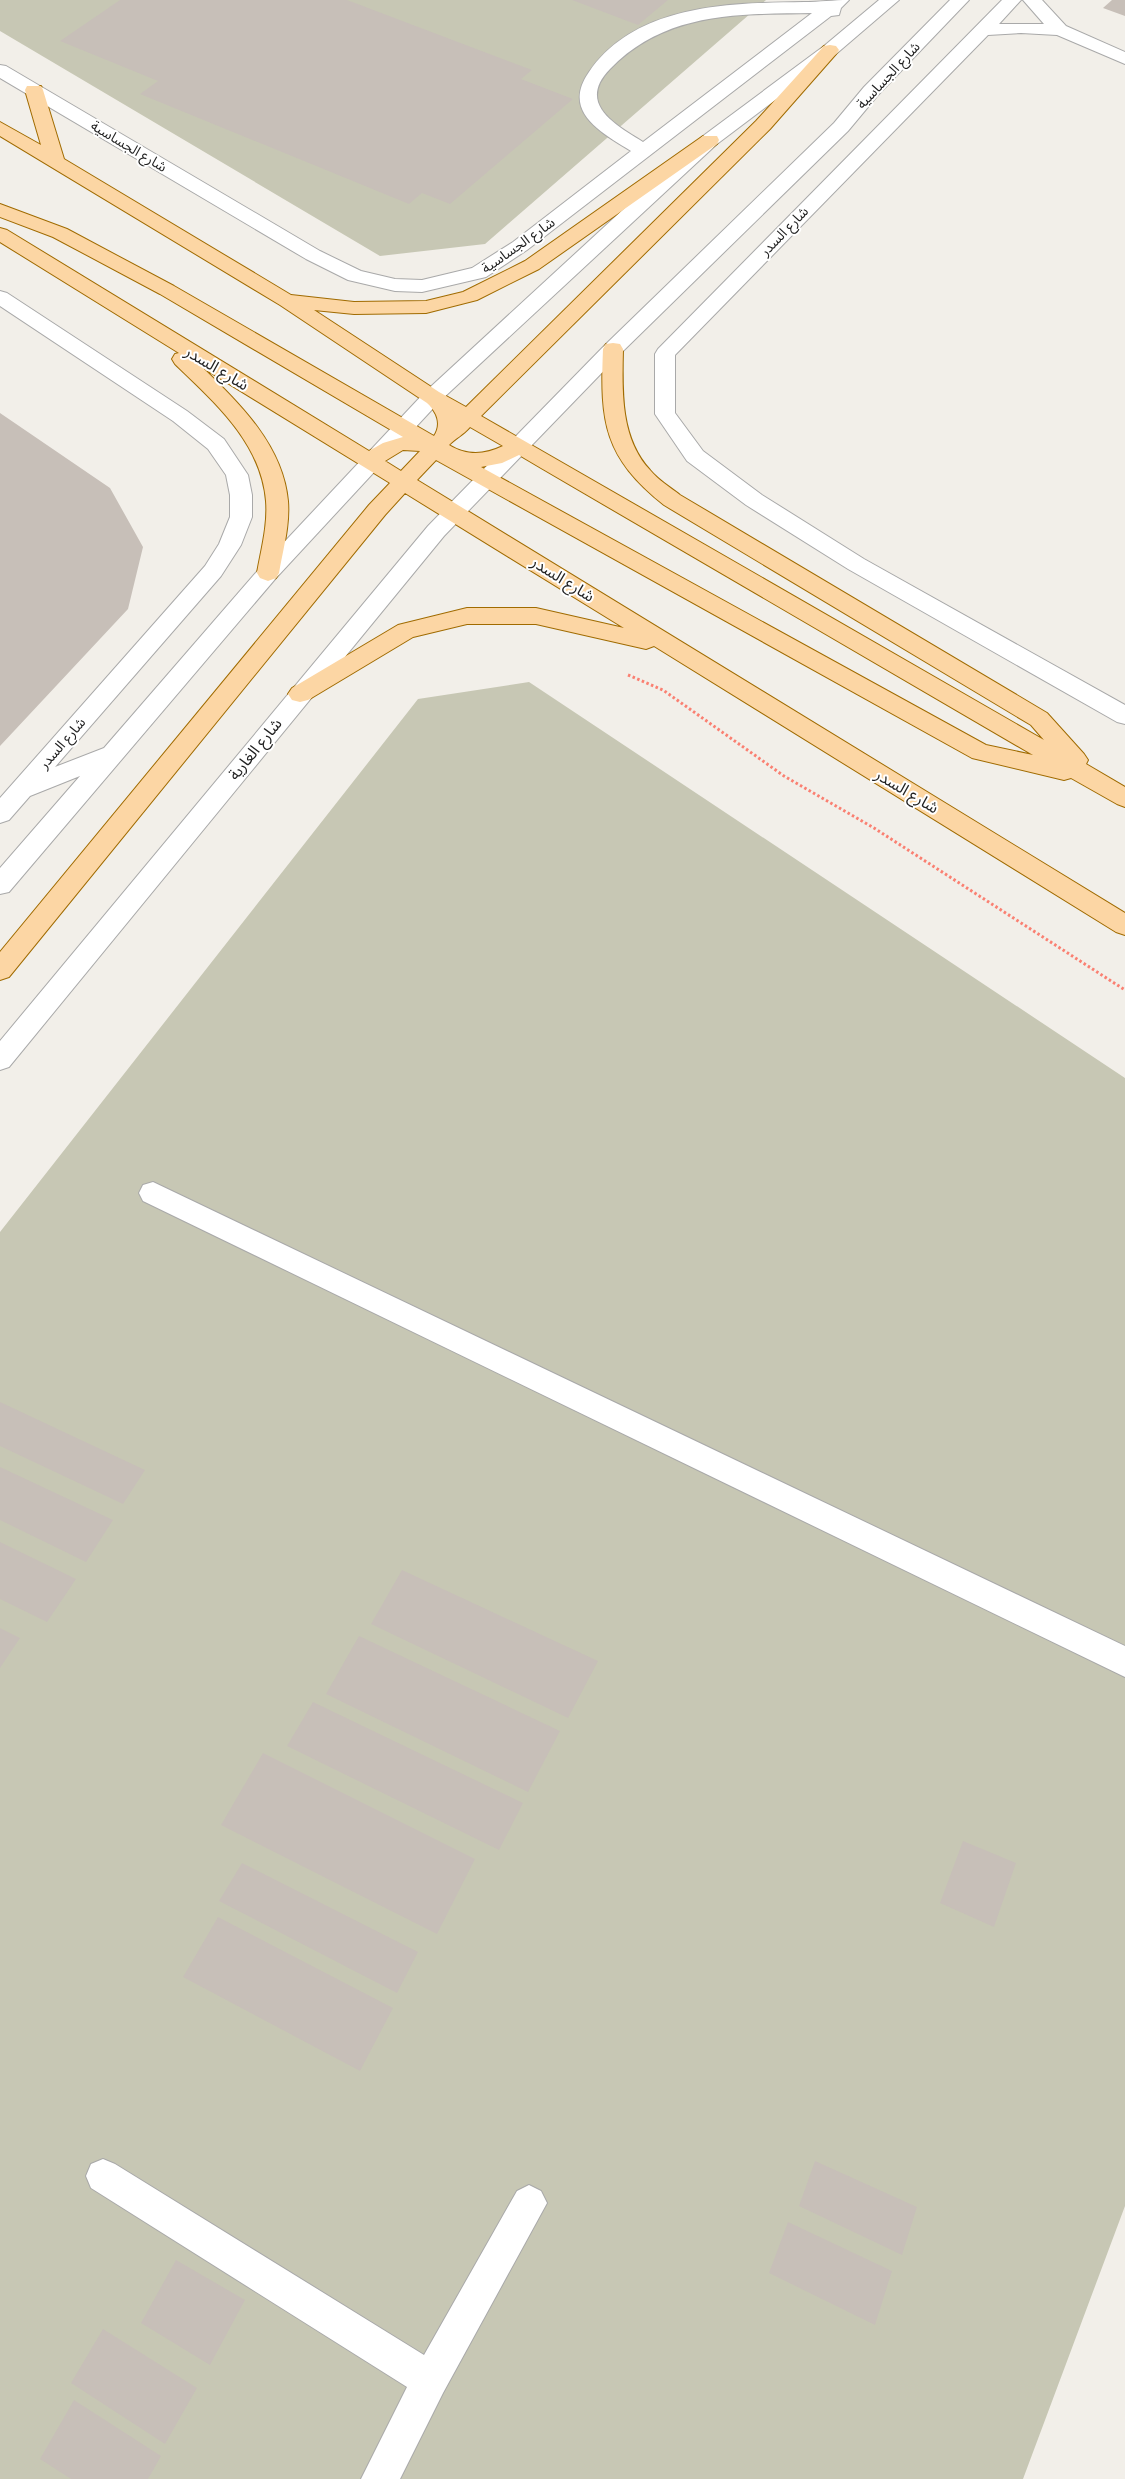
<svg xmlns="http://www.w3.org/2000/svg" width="1125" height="2479" font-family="'Public Sans','Noto Sans Arabic',sans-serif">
	<rect width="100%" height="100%" fill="#f2efe9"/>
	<!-- construction -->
	<path fill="#c7c7b4" d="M0 0H766L485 244 380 256 0 31Z
		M529 682 1125 1078V2206L1023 2479H0V1232L418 699Z"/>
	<!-- building -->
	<path fill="#c7bfb8" d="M120 0H347L532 70 521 79 573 99 450 204 422 193 409 204 140 94 158 81 60 41Z
		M572 0H668L638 25Z
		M1112 0H1125V16L1103 8Z
		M0 413 110 488 143 547 128 609 0 746Z
		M0 1402 145 1470 123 1504 0 1446Z
		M0 1467 113 1520 86 1562 0 1520Z
		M0 1542 76 1579 47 1622 0 1599Z
		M402 1570 598 1661 568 1718 371 1624Z
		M0 1628 20 1638 0 1668Z
		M359 1636 560 1731 528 1792 326 1694Z
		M313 1702 523 1803 499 1850 287 1746Z
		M263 1753 475 1859 437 1934 221 1825Z
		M963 1841 1016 1863 994 1927 940 1903Z
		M242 1863 418 1952 397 1993 219 1901Z
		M218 1917 393 2008 360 2071 183 1977Z
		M815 2161 917 2207 902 2255 799 2206Z
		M788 2222 892 2271 875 2325 769 2273Z
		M176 2260 245 2300 210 2365 141 2323Z
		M103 2329 197 2388 165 2444 71 2383Z
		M74 2400 161 2456 148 2479H71L40 2459Z"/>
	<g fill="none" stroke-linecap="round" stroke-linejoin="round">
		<defs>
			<path id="minor" d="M849 0 841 8 839 15 831 16 527 250 486 277 422 292 395 291 348 280 306 259 0 78V65L6 66 320 251 361 271 395 279 422 280 472 268 513 242 631 151C602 133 561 112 589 72 636 4 730 3 804 2 820 2 833 0 849 0ZM812 13 643 142C616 125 576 104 610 69 665 12 738 14 812 13Z
				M879 0H899L836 54 717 144 439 402 276 578 9 892 0 894V868L80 776 30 796 9 820 0 823V798L205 566 219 544 230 517V495L226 475 208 449 173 421 0 306V291L7 293 187 411 224 439 248 475 252 495V517L241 545 221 576 55 767 104 748 260 568 425 392 703 136 824 46Z
				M950 0H969L878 95 848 131 620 354 444 536 9 1067 0 1070V1041L428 526 606 344 834 123 864 87Z
				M1002 0H1021L999 24H1044L1023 0H1042L1066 26 1125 52V64L1057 35 1021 33 988 35 675 355V413L703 451 762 495 864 559 1125 705V724L1117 722 848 569 746 505 687 461 655 414V354L658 349Z
				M153 1182 1125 1646V1677L143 1201 139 1193 143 1185Z
				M103 2159 115 2164 424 2355 517 2191 529 2185 541 2191 547 2203 443 2393 400 2479H361L407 2387 91 2188 86 2176 91 2164Z"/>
			<path id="major" d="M830 45 836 46 839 50 836 54 770 129 481 416 1044 740 1031 725 664 505C604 457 600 423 603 349L606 344 613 343 620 344 623 349C622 390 620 438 650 470 658 480 670 487 680 495L1047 713 1084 754 1088 760 1086 764 1125 787V807L1117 804 1071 778 1064 780 972 758 436 460 417 480 1125 913V935L1116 932 654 646 646 649 536 624H467L413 637 308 700 300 702 292 700 288 694 292 688 398 625 467 608H536L624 628 405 493 385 515 9 977 0 980V952L369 505 390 483 203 368C241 405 283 446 288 501 290 525 283 550 279 573L276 578 268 581 260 578 257 573C261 550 268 525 266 501 261 442 214 402 175 364L172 359 175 354 179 353 0 242V228L7 230 369 451 383 443 403 437 160 294 53 237 0 217V204L67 229 174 286 434 436C442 424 437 412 427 403L280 305 0 136V122L41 145 25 90 27 86H41L43 90 64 159 291 295 354 302 426 301 463 292 525 261 703 136H717L719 140 717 144 539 269 477 300 426 313 354 314 314 310 439 392 466 407 756 121 824 46ZM470 427 503 446C484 455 467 456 449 445 456 438 463 435 470 427ZM403 450 420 451 401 471 385 461ZM519 455 541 468 1033 755 986 745 481 467 502 463Z"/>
		</defs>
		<!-- minor casing -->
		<use href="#minor" stroke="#a9a9a9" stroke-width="2"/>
		<!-- major casing -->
		<use href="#major" stroke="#a06b00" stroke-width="2"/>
		<!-- path -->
		<path stroke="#fa8072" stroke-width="3" stroke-dasharray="2.5 2.5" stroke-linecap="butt" d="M628 675 663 690 784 776 874 828 1125 990"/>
		<!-- minor -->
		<use href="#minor" fill="#fff" fill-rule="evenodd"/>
		<!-- major -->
		<use href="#major" fill="#fcd6a4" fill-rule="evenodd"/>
	</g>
	<g text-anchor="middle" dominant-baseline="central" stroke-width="4" stroke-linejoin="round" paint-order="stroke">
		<!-- far-street labels -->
		<g font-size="14" fill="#222" stroke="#fff">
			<text transform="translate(888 75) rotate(-47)">شارع الجساسية</text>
			<text transform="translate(129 146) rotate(31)">شارع الجساسية</text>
			<text transform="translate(784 231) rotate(-46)">شارع السدر</text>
			<text transform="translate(518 245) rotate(-35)">شارع الجساسية</text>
			<text transform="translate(62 743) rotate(-49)">شارع السدر</text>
		</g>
		<!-- street labels -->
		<g font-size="16" fill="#222" stroke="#fff">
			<text transform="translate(217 368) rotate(31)">شارع السدر</text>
			<text transform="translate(563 579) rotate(32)">شارع السدر</text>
			<text transform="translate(255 749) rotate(-51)">شارع الغارية</text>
			<text transform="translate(907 791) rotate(31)">شارع السدر</text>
		</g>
	</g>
</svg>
